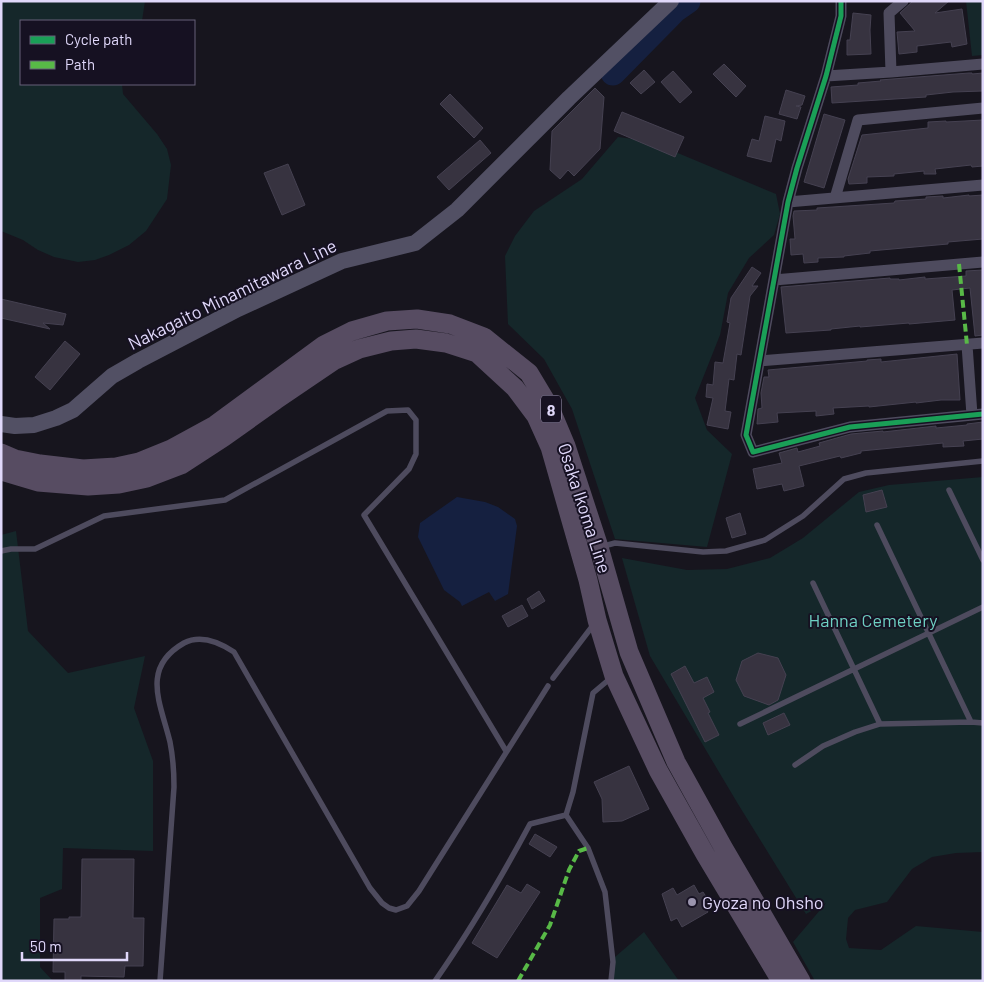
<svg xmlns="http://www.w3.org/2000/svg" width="984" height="982" font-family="Barlow,sans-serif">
	<rect width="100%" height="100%" fill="#17151e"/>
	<!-- green -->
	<path fill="#15272a" d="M1 1H145L142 21H21V84H122L123 94 157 134 167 149 171 165 167 199 146 231 129 245 109 255 95 260 78 262 54 257 38 250 23 240 1 231Z
		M966 1H983V55L972 56Z
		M618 137 649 141 776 194 780 214 774 235 749 258 728 293 720 335 695 398 707 430 732 454 707 547 615 539 572 409 544 359 508 324 505 256 515 236 534 211 582 179Z
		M983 477V852L956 853 932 857 912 869 887 902 855 910 848 918 846 939 849 948 881 950 916 926 983 932V981H815L793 942 826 903 806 914 738 804 650 656 622 558 687 570 727 569 770 558 803 538 859 492 889 485Z
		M16 531 28 631 68 673 145 656 134 708 153 761V851L63 848 62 889 40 898V967L53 981H1V535Z
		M644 932 679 981H608L615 957Z"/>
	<!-- water -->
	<path fill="#152040" d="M457 497 485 502 498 507 515 519 517 526 508 594 495 601 489 592 462 606 460 602 444 590 418 537 420 523Z"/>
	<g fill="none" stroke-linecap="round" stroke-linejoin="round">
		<!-- river -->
		<path stroke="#152040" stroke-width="25" d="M613 73 675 10 688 1"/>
	</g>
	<!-- building -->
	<path fill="#373340" stroke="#454151" d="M913 1H949L935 13 962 9 967 44 952 47 951 42 917 46V52L899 54 897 32 915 31 900 13Z
		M853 13 871 15 870 30 871 54 847 55V40H850Z
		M724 64 746 86 736 97 713 74Z
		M644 70 655 82 641 94 630 83Z
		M673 71 692 92 680 103 661 82Z
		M969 73H972V74L983 73V91L953 92 926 95V97L832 103 831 87 858 85V83L881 81 880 80Z
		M595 88 604 97 600 149 574 176 568 170 560 179 550 170 552 131Z
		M786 90 805 96 802 105 796 106 801 107 797 119 779 114Z
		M450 94 483 128 474 138 440 104Z
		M622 112 684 137 675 157 614 131Z
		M824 114 845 120 824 188 804 182Z
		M765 116 785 121 781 141 776 139 771 162 747 156 752 139 759 141Z
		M983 120V166L972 167 971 165 935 169 936 174H924V171L894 174V176L867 177V183L849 184 848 179 862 135 928 128V122L946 121V122Z
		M480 140 491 153 449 190 437 177Z
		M288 164 305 205 282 215 264 173Z
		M969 195V196L983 195V239L948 242V244L870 251V253L844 256V257L818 258V262L804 263 803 254 791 255 790 239H795L793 216 794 211 817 210V208L894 203 895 201 926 199V197L943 196V198Z
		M752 267 761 273 752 286H758L750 296 741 355 737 354 734 380 729 379 725 411 731 412 728 429 707 425 713 398 706 397 707 384 713 385 715 362 723 363 730 323 727 322 731 298Z
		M983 270V335L975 336 970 288 952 290 955 320 909 324V323L860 327V326L831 329V330L786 333 781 287 890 278V279H899V280L925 277V279L966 276V271Z
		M1 299 66 314 63 325 43 323 50 329 1 318Z
		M65 341 80 354 50 390 35 377Z
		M957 354 960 400H941L916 403V402L869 407V406L833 408 834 414 816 416V411L777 413 778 422 757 424 758 409 762 408 761 393 764 377H769L768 370 867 361V360L881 359V362Z
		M983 422V439L963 441 964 446 943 447V443L861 451V453L841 458 840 456 799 466 804 486 784 491 782 484 757 489 753 469 782 463 779 453 797 448 798 452 820 446 819 443 851 434 883 431V432L936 426V428L967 425V424Z
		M882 490 887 507 866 512 863 495Z
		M740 513 746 534 732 538 726 518Z
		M539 591 545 601 532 609 527 599Z
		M522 605 528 616 508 627 502 616Z
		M758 653 778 658 786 675 778 700 769 705 744 696 736 680 742 661Z
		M685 666 694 683 707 677 714 692 703 698 710 712 708 713 719 735 705 742 671 674Z
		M784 713 790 725 768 735 763 723Z
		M629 766 649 809 622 821 603 822 602 799 594 782Z
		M535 834 557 847 550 857 529 844Z
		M82 859H134L133 918H144L143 966H125L124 977 81 976V981H65V972H53L54 919H69V917H81Z
		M527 884 540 892 497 958 472 943 507 885 521 893Z
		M694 885 699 894 703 892 709 901 703 904 708 912 682 927 677 918 671 921 662 894 673 888 677 895Z"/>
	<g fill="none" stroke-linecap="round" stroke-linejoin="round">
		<!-- service -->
		<path stroke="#4e4b5e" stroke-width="5.5" d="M949 490 983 560
			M877 525 971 722
			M1 551 11 549H35L104 516 225 500 387 411 408 410 416 420V454L409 469 364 515 506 751
			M582 552 615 543 703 552 726 551 765 540 803 516 844 479 866 473 983 461
			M813 583 880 724
			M553 678 594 624
			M740 724 983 607
			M795 765 823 746 855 732 880 724 971 722 983 723
			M160 981 174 787C174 772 173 757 170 742 161 704 140 668 184 643 201 634 219 642 234 652L370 888 382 903 389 908 396 910 407 906 419 891 548 686
			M435 981C470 931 501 878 530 824L566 815
			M611 981 613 962 605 892 588 848 566 815 573 792 593 693 612 677"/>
		<!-- minor -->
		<path stroke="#4e4b5e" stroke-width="11" d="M841 1V16L826 76 797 168 788 202 746 435 753 452 850 427 983 414
			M891 72 889 13 903 1
			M826 76 891 72 983 64
			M835 198 858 120 983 108
			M788 202 983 185
			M774 280 983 262
			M967 345 972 415
			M760 361 983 343"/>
		<!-- secondary -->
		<path stroke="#525064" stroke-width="16" d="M1 424 15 426 34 425 56 418 73 410 112 376 138 361 238 309 342 261 415 243 457 210 569 98 671 1"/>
		<!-- primary -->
		<path stroke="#574c62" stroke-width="19" d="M1 453 15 459 40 464 83 469 116 467 139 462 171 449 215 425 324 345 352 331 387 321 417 319 450 324 484 337 529 373 550 408 566 446 599 547 629 652 676 762 723 847 801 981
			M1 471 38 482 88 486 119 484 147 478 181 465 224 437 276 400 335 360 359 349 391 341 416 339 446 343 477 353 515 388 536 416 550 447 588 580 597 620 614 676 658 770 705 854 781 981"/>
		<!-- quiet -->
		<path stroke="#58b947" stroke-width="4" stroke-dasharray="8 4" stroke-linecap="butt" d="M959 264 967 345
			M518 981 550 925 569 870 579 851 588 848"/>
		<defs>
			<path id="cycleway" d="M841 1V16L826 76 797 168 788 202 746 435 753 452 850 427 983 414"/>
		</defs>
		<!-- cycleway casing -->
		<use href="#cycleway" stroke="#161122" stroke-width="8"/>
		<!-- cycleway -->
		<use href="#cycleway" stroke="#1a9f57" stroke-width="5"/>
	</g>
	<!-- markers -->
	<circle fill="#9a94ad" stroke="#161122" stroke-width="2" cx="692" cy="902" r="5"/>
	<g text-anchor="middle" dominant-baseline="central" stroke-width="4" stroke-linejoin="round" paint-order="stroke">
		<!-- shield labels -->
		<rect fill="#161122" stroke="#a39cb9" stroke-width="1" x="541" y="395.5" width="20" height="27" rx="4"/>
		<g font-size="16" font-weight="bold" fill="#e0d8fa">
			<text x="551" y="409">8</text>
		</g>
		<!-- street labels -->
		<g font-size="18" fill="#e0d8fa" stroke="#161122">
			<text transform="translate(232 294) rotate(-26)">Nakagaito Minamitawara Line</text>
			<text transform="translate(585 508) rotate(72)">Osaka Ikoma Line</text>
		</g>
		<!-- park labels -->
		<g font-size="18" fill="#6ed0c3" stroke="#161122">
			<text x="873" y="620">Hanna Cemetery</text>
		</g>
		<!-- poi labels -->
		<g font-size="18" fill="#e0d8fa" stroke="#161122" text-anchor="start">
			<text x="702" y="902">Gyoza no Ohsho</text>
		</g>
	</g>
	<!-- border -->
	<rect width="984" height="982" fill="none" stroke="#e0d8fa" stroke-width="5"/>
	<!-- legend -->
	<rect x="20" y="20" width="175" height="65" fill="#161122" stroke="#676178"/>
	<rect x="30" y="36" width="25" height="8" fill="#1a9f57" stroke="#676178"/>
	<text x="65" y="45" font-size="15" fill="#e0d8fa">Cycle path</text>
	<rect x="30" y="61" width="25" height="8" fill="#58b947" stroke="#676178"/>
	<text x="65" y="70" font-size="15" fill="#e0d8fa">Path</text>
	<!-- scale -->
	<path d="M22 952v8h105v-8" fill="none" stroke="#e0d8fa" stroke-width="2.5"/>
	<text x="30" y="952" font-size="15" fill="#e0d8fa" stroke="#161122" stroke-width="4" paint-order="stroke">50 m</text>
</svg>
